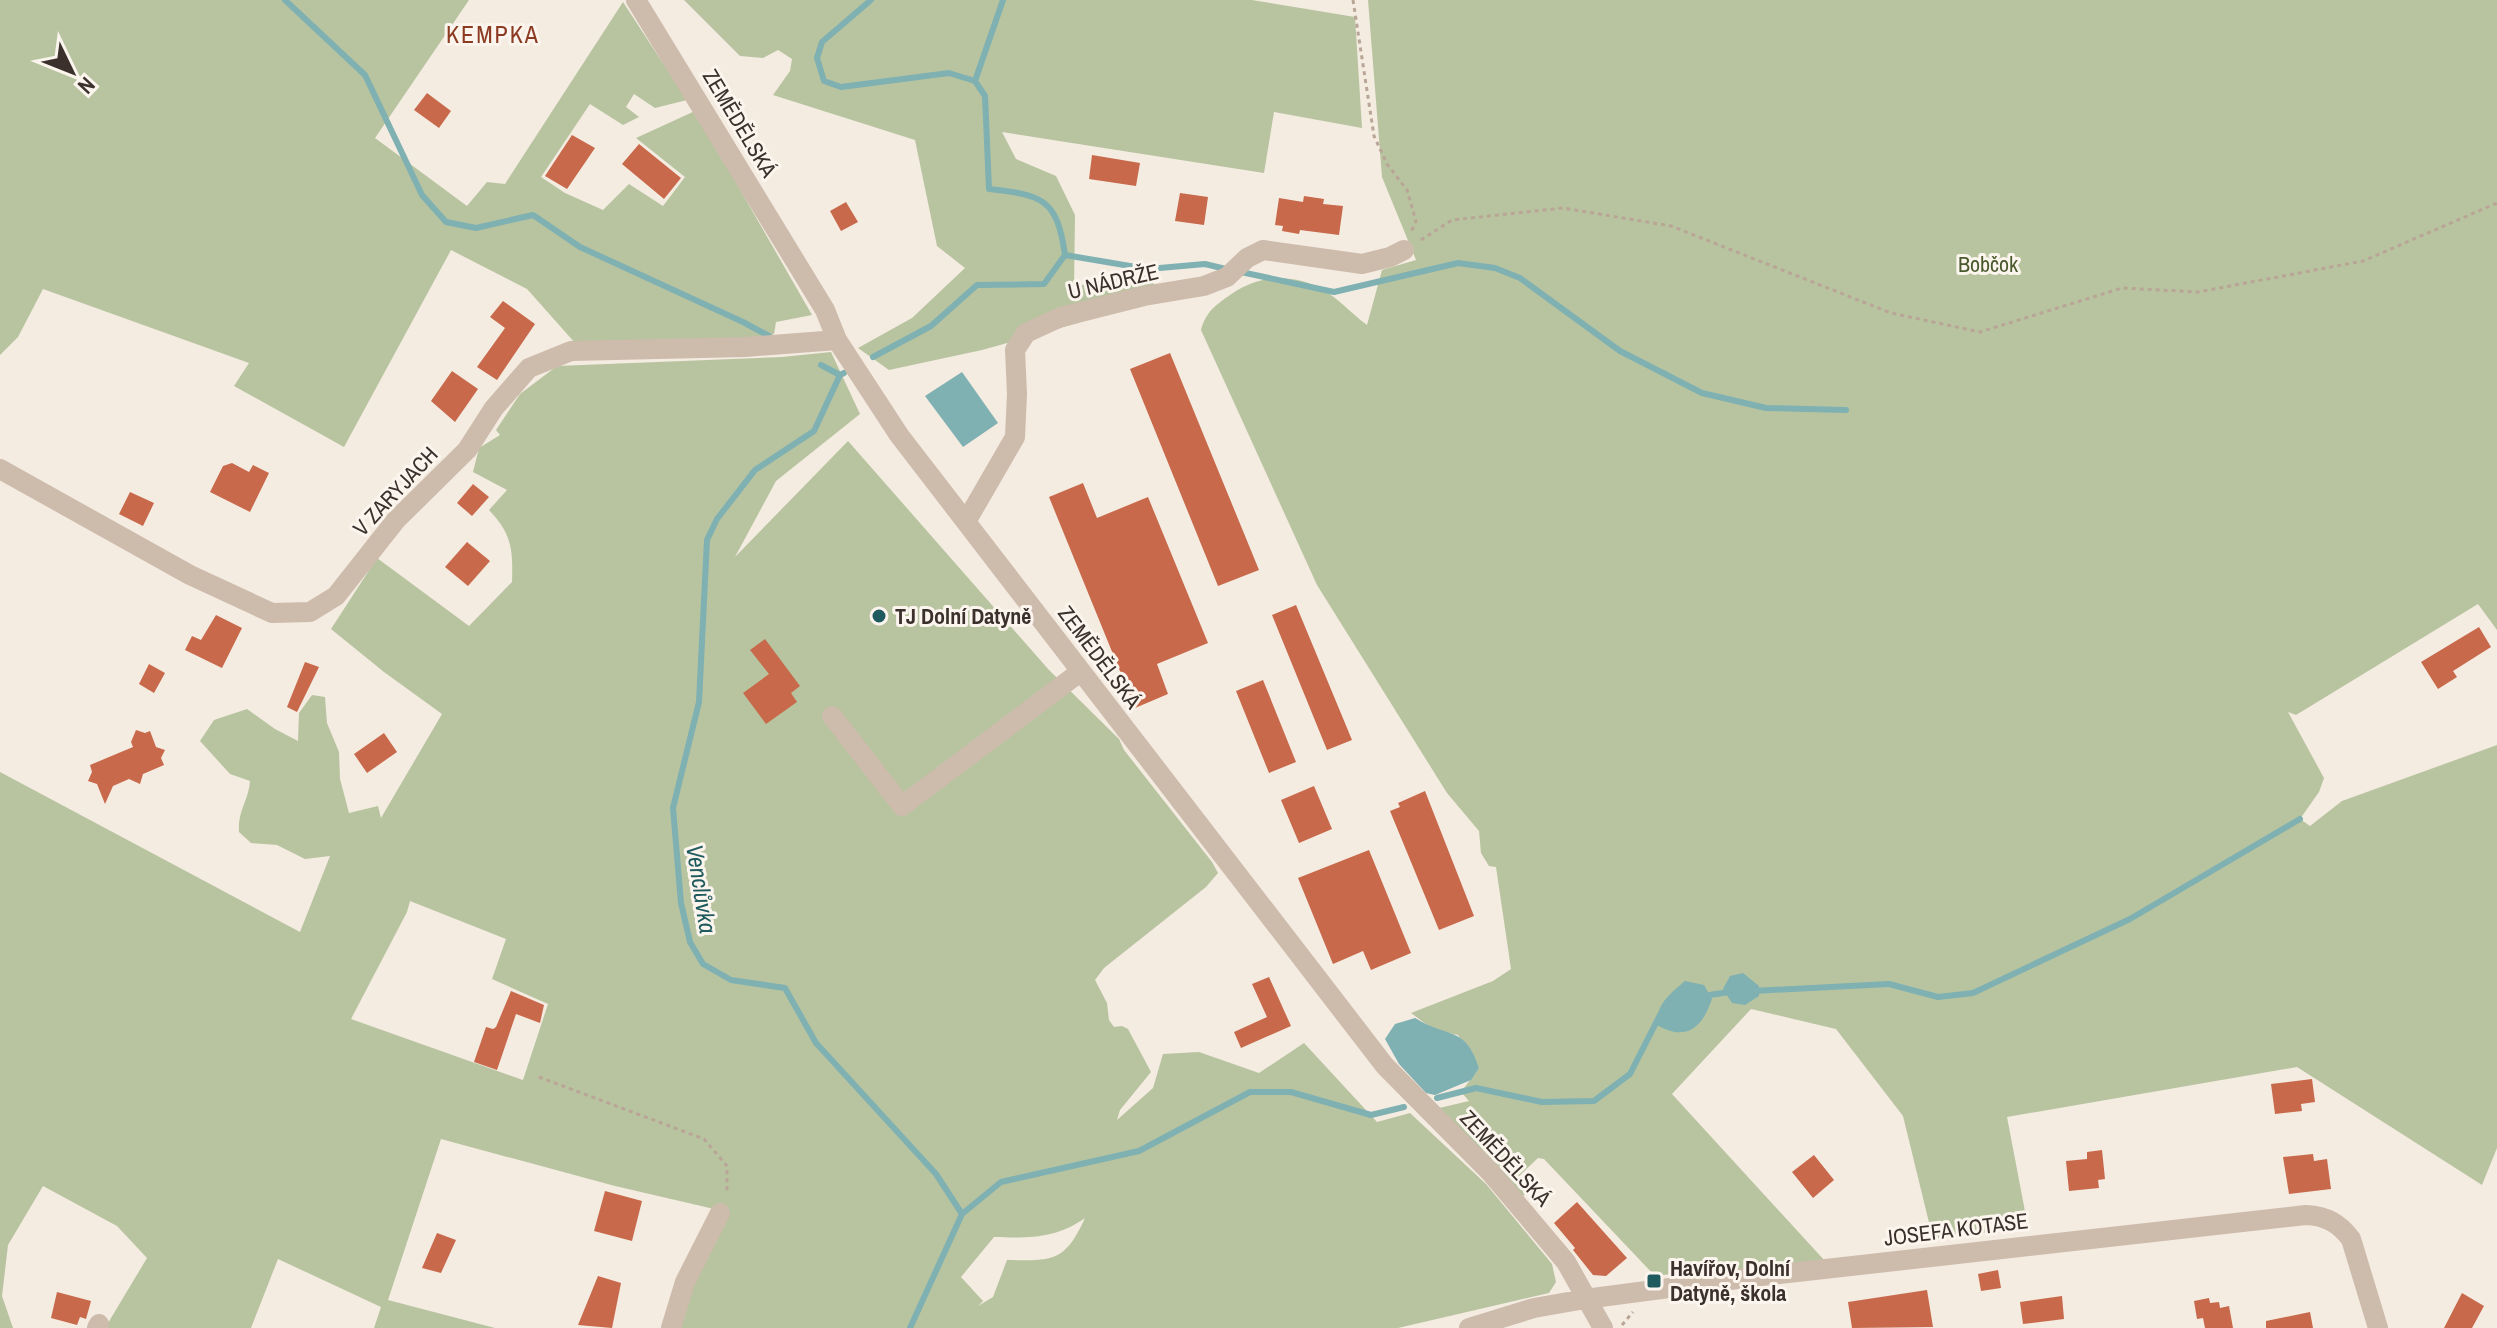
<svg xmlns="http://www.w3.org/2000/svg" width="2497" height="1328" font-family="'Archivo Narrow',sans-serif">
	<rect width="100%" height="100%" fill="#f4ebe1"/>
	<!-- green -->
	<path fill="#b8c4a0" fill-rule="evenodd" d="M0 0H469L375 138 467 206 487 182 505 184 623 2 687 100 655 108 634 94 626 107 639 117 623 125 590 104 541 177 565 193 603 210 629 184 663 206 685 177 636 138 695 111 812 315 776 322 774 334 747 343 576 344 527 289 451 250 344 447 234 386 249 363 43 289 18 337 0 355Z
		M684 0H1252L1355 17 1362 128 1274 112 1264 173 1002 132 1016 159 1056 176 1075 215 1074 287 1141 271 1156 286 1078 323 982 350 889 370 858 348 912 318 965 268 937 246 915 140 773 95 790 71 792 59 778 50 763 58 740 56Z
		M1368 0H2497V630L2478 604 2296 715 2288 712 2324 778 2319 792 2300 819 2310 826 2342 801 2497 745V1148L2482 1185 2297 1067 2007 1117 2028 1227 1933 1239 1903 1116 1836 1029 1751 1009 1672 1094 1825 1261 1714 1274 1712 1269 1655 1276 1544 1159 1538 1158 1518 1177 1528 1192 1523 1196 1435 1109 1469 1101 1461 1092 1479 1068 1458 1035 1434 1030 1411 1013 1493 981 1511 969 1496 867 1489 866 1481 853 1479 831 1447 793 1317 585 1201 330C1206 311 1217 304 1233 293 1260 275 1293 273 1322 289 1338 298 1352 314 1367 325L1382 270 1416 260 1382 177Z
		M831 352 860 414 776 481 735 557 848 441 1049 670 1119 739 1124 750 1212 862 1218 873 1206 887 1104 968 1095 980 1107 1003 1109 1020 1114 1027 1122 1026 1128 1029 1151 1072 1120 1110 1117 1120 1153 1088 1163 1054 1199 1052 1259 1073 1304 1043 1377 1122 1410 1113 1486 1184 1552 1264 1556 1282 1549 1293 1398 1328H680L685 1306 727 1212 615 1186 441 1139 388 1300 495 1328H374L381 1307 278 1259 251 1328H105L147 1258 117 1226 43 1186 8 1245 2 1296 13 1328H0V772L300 932 330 856 305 859 277 845 251 843 239 832C238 809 248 803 250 781L230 774 200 741 214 720 247 709 275 729 298 741 299 713 312 695 325 697 327 723 339 752 340 779 349 813 378 806 381 818 442 714 384 672 331 629 377 558 469 626 512 582C513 550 512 534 489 510L507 490 473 472 479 448 500 435 496 430 520 394 557 366 782 357ZM410 901 506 939 492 979 548 1004 523 1080 351 1019 407 912ZM1085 1218C1065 1262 1053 1261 1007 1260L993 1297 978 1306 983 1301 961 1277 994 1237C1030 1238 1055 1239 1085 1218Z"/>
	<!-- water -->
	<path fill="#7fb0b2" d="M962 372 998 423 963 447 925 396Z
		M1743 973 1759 986V996L1745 1005 1732 1003 1723 989 1730 976Z
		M1685 981 1704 985 1712 999C1702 1028 1686 1042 1657 1025 1656 1004 1670 994 1685 981Z
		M1415 1018C1449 1039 1465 1025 1479 1068L1471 1080 1435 1095 1426 1093 1399 1064 1385 1039 1395 1024Z"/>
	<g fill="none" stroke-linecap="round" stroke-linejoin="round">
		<!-- stream -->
		<path stroke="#7fb0b2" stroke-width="6" d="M285 0 365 75 422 195 446 222 476 228 533 215 580 247 743 322 769 336
			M871 0 822 42 817 58 824 81 841 87 949 73 975 81 985 96 989 189C1042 195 1057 198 1065 255L1044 284 977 285 931 326 873 357
			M975 81 1003 0
			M1065 255 1148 269 1205 264 1230 270
			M1241 272 1334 292 1458 263 1495 268 1520 278 1620 351 1702 393 1766 408 1846 410
			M821 365 840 375
			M844 373 840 375 814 431 755 470 717 519 707 540 699 702 673 808 681 903 690 942 703 964 731 980 785 988 816 1043 936 1174 962 1214 910 1328
			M1753 991 1889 984 1938 997 1973 993 2130 919 2300 819
			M1702 996 1730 992
			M1437 1098 1476 1088 1542 1102 1594 1101 1630 1074 1660 1015
			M962 1214 1001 1182 1139 1151 1250 1092H1291L1371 1115 1404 1107"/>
	</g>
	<!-- building -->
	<path fill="#c8694b" d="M427 93 451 111 439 128 414 110Z
		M572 135 595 148 567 189 545 176Z
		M639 144 681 178 664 199 622 164Z
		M1092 155 1140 163 1136 186 1089 179Z
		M1180 193 1208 197 1204 225 1175 221Z
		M1304 196 1324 199 1323 204 1343 206 1339 235 1300 230 1299 234 1282 231 1283 226 1275 225 1279 198 1303 202Z
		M846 202 858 222 841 231 830 211Z
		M503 301 535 324 497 380 477 367 505 328 490 317Z
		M1170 353 1259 570 1218 586 1130 369Z
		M452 371 478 389 455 422 431 401Z
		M232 463 249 472 253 465 269 473 250 512 210 492 223 466Z
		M1083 483 1097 518 1148 497 1208 643 1157 664 1168 694 1135 708 1049 497Z
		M473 484 489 497 472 516 457 503Z
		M130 492 154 503 143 526 119 514Z
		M467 542 490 561 468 586 445 567Z
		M1296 605 1352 740 1327 750 1272 615Z
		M216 615 242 628 222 668 185 650 192 636 201 640Z
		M2479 627 2491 647 2453 671 2457 677 2438 689 2421 662Z
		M765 639 800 686 791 693 797 702 766 724 743 693 769 674 750 650Z
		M305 662 319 667 297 712 287 707Z
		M149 664 165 673 154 693 139 684Z
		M1263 680 1296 762 1269 773 1236 691Z
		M136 730 145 733 150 731 156 747 165 750 161 758 164 765 143 774 140 784 129 779 113 786 105 804 97 784 88 781 92 772 90 765 133 747 131 742Z
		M384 733 397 752 367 773 354 754Z
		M1314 786 1332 829 1299 843 1281 800Z
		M1425 791 1474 916 1439 930 1390 811 1400 807 1398 803Z
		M1369 850 1411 953 1371 970 1363 951 1333 964 1298 878Z
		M1269 977 1291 1026 1241 1048 1234 1032 1267 1017 1252 984Z
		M511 991 544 1005 540 1023 516 1014 497 1070 474 1062 486 1027 493 1029 496 1027Z
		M2312 1079 2315 1102 2301 1104 2302 1111 2275 1114 2271 1084Z
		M2102 1150 2105 1179 2098 1180 2099 1188 2069 1191 2066 1161 2087 1159V1152Z
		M2313 1154 2314 1161 2327 1159 2331 1189 2289 1194 2283 1157Z
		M1814 1155 1834 1180 1813 1198 1792 1172Z
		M605 1191 642 1201 632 1241 594 1231Z
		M1577 1202 1627 1258 1606 1276 1593 1275 1573 1250 1575 1248 1554 1223Z
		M437 1233 456 1240 441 1273 422 1268Z
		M1998 1270 2001 1288 1981 1291 1978 1274Z
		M598 1276 621 1283 612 1328 578 1325Z
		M1927 1290 1933 1327 1852 1328 1848 1302Z
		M57 1292 91 1301 86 1319 80 1317 77 1325 51 1318Z
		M2462 1293 2484 1306 2472 1328H2444Z
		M2062 1296 2064 1319 2023 1324 2020 1302Z
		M2209 1298 2210 1303 2219 1302 2220 1308 2229 1306 2233 1328H2205L2203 1318 2197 1319 2194 1301Z
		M2310 1312 2313 1328H2266V1321Z"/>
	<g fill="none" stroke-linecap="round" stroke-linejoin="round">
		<!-- path -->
		<path stroke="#b9a596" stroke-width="3" stroke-dasharray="4 4" stroke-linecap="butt" d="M1353 0 1374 136 1387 164 1407 190 1416 221 1411 232
			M1421 240 1452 220 1563 208 1671 226 1891 313 1980 332 2122 288 2198 292 2363 261 2497 203
			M539 1077 704 1139 727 1166V1194
			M1622 1325 1633 1312"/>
		<!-- minor -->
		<path stroke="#cdbbac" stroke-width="20" d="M636 0 825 310 837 340 899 435 1385 1066 1491 1173 1566 1262 1603 1328
			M0 469 190 575 272 613 310 612 336 596 396 520 467 450 494 408 529 368 571 351 745 347 837 340
			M967 520 1015 437 1017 394 1015 350 1026 333 1061 317 1144 296 1204 286 1227 277 1247 258 1263 250 1362 264 1390 257 1404 250
			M832 716 902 806 1080 672
			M97 1328 99 1324
			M671 1328 685 1282 720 1213
			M1469 1328 1534 1308 1585 1299 1753 1277 2306 1215C2326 1216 2339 1223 2351 1239L2378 1328"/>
	</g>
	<!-- markers -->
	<g fill="#1f5a5e" stroke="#fbf5ee" stroke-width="3">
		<circle cx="879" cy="616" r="8"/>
		<rect x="1646" y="1273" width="16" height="16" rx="4"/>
	</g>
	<g text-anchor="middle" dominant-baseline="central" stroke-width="6" stroke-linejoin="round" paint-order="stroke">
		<!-- street labels -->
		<g font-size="22" fill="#3b302b" stroke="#fbf5ee">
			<text transform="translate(740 123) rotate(59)">ZEMĚDĚLSKÁ</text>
			<text transform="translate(1113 281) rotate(-13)">U NÁDRŽE</text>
			<text transform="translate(395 491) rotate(-47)">V ZARYJACH</text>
			<text transform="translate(1100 657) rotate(53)">ZEMĚDĚLSKÁ</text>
			<text transform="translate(1506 1158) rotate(47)">ZEMĚDĚLSKÁ</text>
			<text transform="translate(1956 1229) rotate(-7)">JOSEFA KOTASE</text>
		</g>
		<!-- park labels -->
		<g font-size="22" fill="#4a5a2e" stroke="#fbf5ee">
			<text x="1988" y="264">Bobčok</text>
		</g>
		<!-- poi labels -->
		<g font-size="22" font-weight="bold" fill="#3b302b" stroke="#fbf5ee" text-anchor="start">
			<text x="895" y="616">TJ Dolní Datyně</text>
			<text x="1670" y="1268">Havířov, Dolní<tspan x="1670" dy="25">Datyně, škola</tspan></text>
		</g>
		<!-- neighbourhood labels -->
		<g font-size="24" letter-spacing="2" fill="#8c3b22" stroke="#fbf5ee">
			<text x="493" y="34">KEMPKA</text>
		</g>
		<!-- water labels -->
		<g font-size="24" font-style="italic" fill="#1f5a5e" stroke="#fbf5ee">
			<text transform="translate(702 889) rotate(81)">Venclůvka</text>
		</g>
	</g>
	<!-- north arrow -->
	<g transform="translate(72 72) rotate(133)" stroke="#fbf5ee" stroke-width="6" paint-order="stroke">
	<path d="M0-6L14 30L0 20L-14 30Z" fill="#3b302b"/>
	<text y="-12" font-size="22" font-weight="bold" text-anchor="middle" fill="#3b302b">N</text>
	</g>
</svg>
